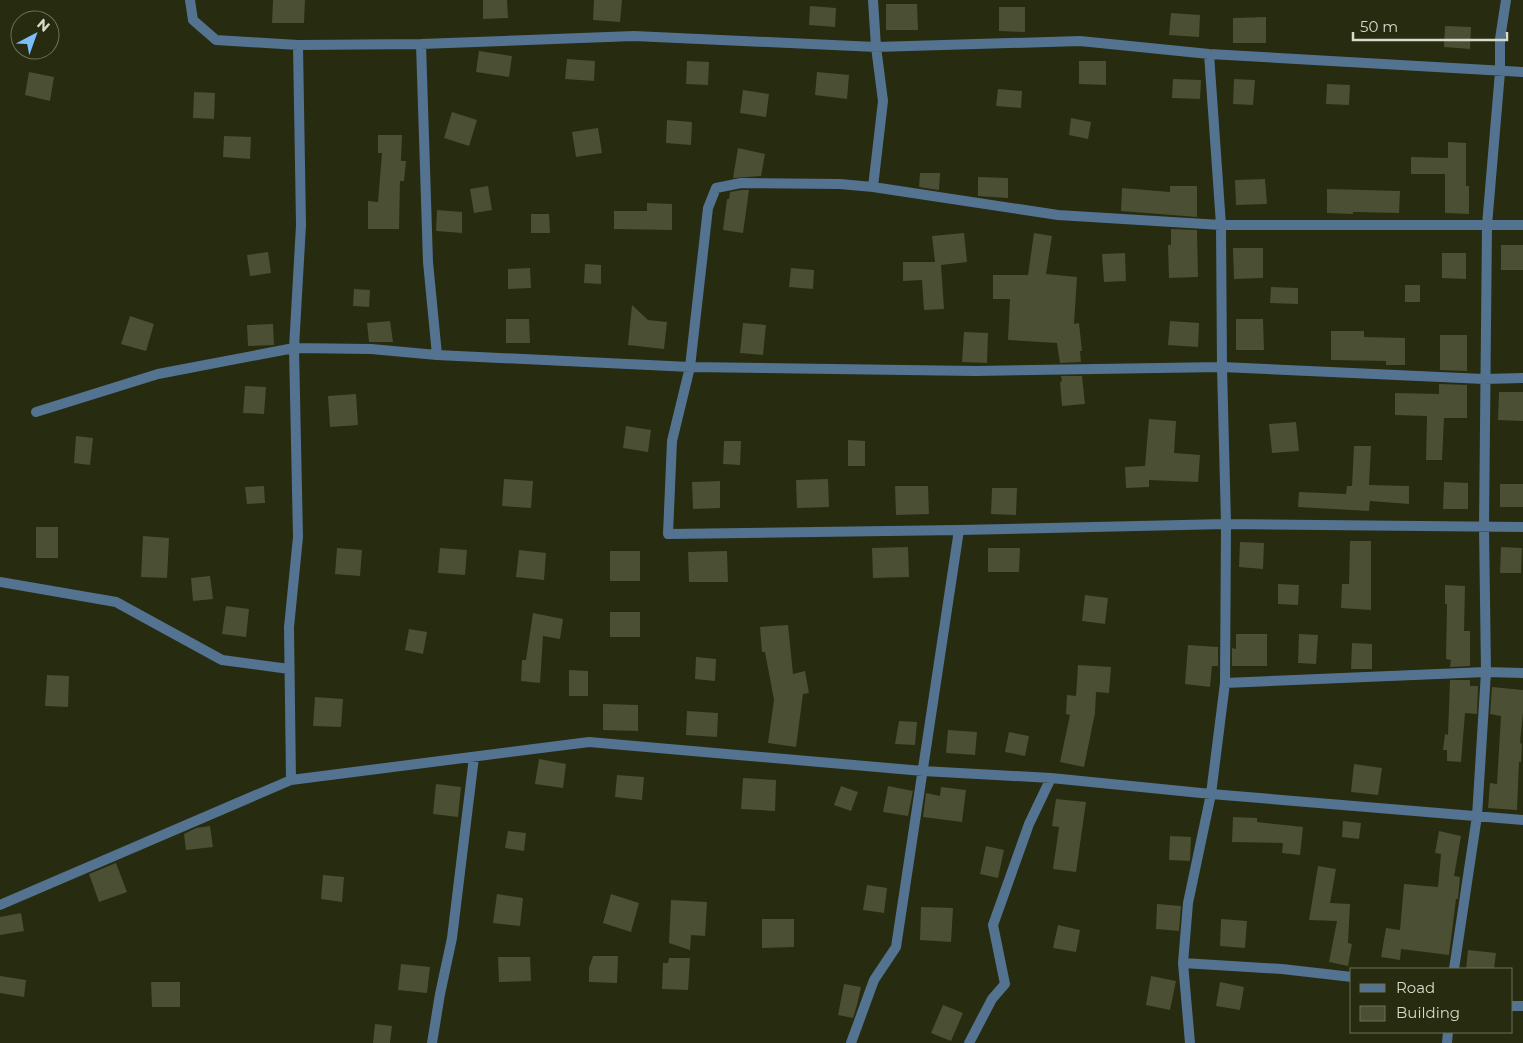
<svg xmlns="http://www.w3.org/2000/svg" width="1523" height="1043" font-family="Montserrat,sans-serif">
	<rect width="100%" height="100%" fill="#272b0f"/>
	<!-- building -->
	<path fill="#4b4f33" d="M273 0H305L304 23H272Z
		M483 0H507L508 18 483 19Z
		M594 0H622L620 22 593 20Z
		M886 4H917L918 30H886Z
		M810 6 836 8 835 27 809 25Z
		M999 7H1025V32L999 31Z
		M1171 13 1200 15 1199 37 1169 35Z
		M1266 17V43H1233V18Z
		M1445 26 1471 27 1470 49 1444 47Z
		M479 51 512 56 509 77 476 72Z
		M567 59 595 61 594 81 565 79Z
		M687 61 709 62 708 85 686 84Z
		M1079 61H1106V85L1079 84Z
		M29 72 54 77 50 101 25 95Z
		M817 72 849 75 847 99 815 95Z
		M1173 79 1201 80 1200 99 1172 98Z
		M1234 79 1255 80 1253 105 1233 104Z
		M1327 84 1350 85 1349 105 1326 104Z
		M998 89 1022 91 1021 108 996 106Z
		M743 90 769 94 766 117 740 113Z
		M194 92 215 93 214 119 193 118Z
		M452 112 477 120 469 146 444 138Z
		M1071 118 1091 122 1088 139 1069 135Z
		M667 120 692 122 691 145 666 143Z
		M598 128 602 153 576 157 572 132Z
		M378 135H402L401 161H406L404 181H400L399 229H368V201L378 202 382 153H378Z
		M224 136 251 137 250 159 223 157Z
		M1448 142 1466 143V186H1469V214L1445 213V174H1411V157L1448 158Z
		M738 148 765 154 761 176 733 178Z
		M920 173H940L939 190 919 187Z
		M978 177 1008 178V198L978 196Z
		M1265 179 1267 204 1236 205 1235 180Z
		M488 186 492 210 474 213 470 189Z
		M1170 186H1197V217L1121 211 1122 188 1170 192Z
		M1327 189 1400 191 1399 213 1353 212V214L1327 213Z
		M742 190H749L743 233 723 230 727 199H729L730 192Z
		M647 203 672 204V230L614 229V211H647Z
		M437 210 462 212V233L436 231Z
		M531 214H549L550 233H531Z
		M1171 229 1197 230 1198 277 1169 278 1168 245H1171Z
		M964 233 967 262 941 265 944 309 924 310 922 280 903 281V262H935L932 236Z
		M1034 233 1052 236 1046 274 1077 277 1074 324 1079 323 1082 351H1080L1081 362 1060 363 1057 343 1008 340 1010 299H993V275H1028Z
		M1501 245H1523V270H1501Z
		M1233 248H1263V278L1234 279Z
		M268 252 271 273 250 276 247 255Z
		M1125 253 1126 281 1104 282 1102 254Z
		M1442 253H1466V279L1442 278Z
		M585 264 601 265V284L584 283Z
		M530 268 531 288 508 289V269Z
		M791 268 814 270 813 289 789 287Z
		M1405 285H1420V302H1405Z
		M1271 287 1298 288V304L1270 303Z
		M354 289 370 290 369 307 353 306Z
		M632 305 648 320 667 322 664 349 628 345Z
		M130 316 154 324 146 351 121 344Z
		M506 319H529L530 343H506Z
		M1236 319H1263L1264 350H1236Z
		M390 321 393 342H369L367 323Z
		M1170 321 1199 323 1198 347 1168 345Z
		M743 323 766 325 763 355 740 353Z
		M273 324 274 345 248 346 247 325Z
		M1331 331H1364V337L1405 338V365H1386V361L1331 360Z
		M964 332 988 333 987 363 962 362Z
		M1440 335H1467V371L1440 370Z
		M1061 376H1082L1085 404 1062 406 1060 382 1062 381Z
		M1439 384 1467 385V418H1444L1442 460H1426L1427 416 1395 415V393L1439 394Z
		M245 386 266 387 264 414 243 413Z
		M1499 392H1523V421L1498 420Z
		M356 394 358 425 330 427 328 396Z
		M1149 419 1176 421 1174 453 1200 455 1198 482 1149 480V487L1126 488 1125 467 1145 466Z
		M1296 422 1299 451 1272 453 1269 424Z
		M626 426 651 430 648 452 623 448Z
		M76 436 93 438 90 465 74 463Z
		M848 440 865 441V466H848Z
		M724 441H741L740 465 723 464Z
		M1354 446H1371L1369 485 1409 486V504L1370 501 1369 511 1298 507 1299 492 1346 494 1347 486H1352Z
		M504 479 533 481 531 508 502 506Z
		M828 479 829 507 797 508 796 480Z
		M720 481V508L693 509 692 482Z
		M1444 482 1468 483V509H1443Z
		M1500 484H1523V507H1500Z
		M264 486 265 503 247 504 245 487Z
		M895 486H928L929 514 896 515Z
		M992 488H1017L1016 515 991 514Z
		M36 527H58V558H36Z
		M143 536 169 538 167 578 141 577Z
		M1350 541H1371V610L1341 608 1342 584H1349Z
		M1240 542 1264 543 1263 569 1239 567Z
		M908 547 909 577 873 578 872 548Z
		M1501 547 1522 548 1521 573H1500Z
		M337 548 362 550 360 576 335 574Z
		M440 548 467 550 465 575 438 573Z
		M988 548H1020L1019 572H988Z
		M519 550 546 553 544 580 516 577Z
		M610 551H640V581H610Z
		M727 551 728 582H689L688 552Z
		M210 576 213 599 193 601 191 578Z
		M1278 584 1299 585 1298 605 1278 604Z
		M1445 585 1465 586 1464 631H1470V666L1450 667 1451 660 1446 659 1447 604H1445Z
		M1085 595 1108 598 1105 624 1082 621Z
		M226 606 249 609 246 637 222 634Z
		M610 612H640V637H610Z
		M533 613 563 619 560 639 543 636 540 683 521 681 522 660H526Z
		M788 625 793 674 805 671 809 693 803 694 796 747 768 743 774 700 765 652H762L760 627Z
		M409 629 427 632 423 654 405 650Z
		M1236 634H1267V666H1232V648L1236 649Z
		M1299 634 1318 635 1316 664 1298 663Z
		M1352 643 1372 644V669H1351Z
		M1188 645 1218 647V666H1212L1210 687 1185 684Z
		M696 657 716 659 715 681 695 679Z
		M1078 665 1111 667 1109 693 1096 692 1095 713 1084 767 1060 762 1070 715 1066 714 1067 695 1076 696Z
		M569 670 588 671V696H569Z
		M47 675 69 676 68 707 45 706Z
		M1450 680H1470V686H1478L1477 714 1465 713 1461 762 1447 761V750H1443L1445 734 1448 735Z
		M1492 687 1523 690V712L1520 743 1522 744 1521 762H1519L1517 810 1488 808 1490 783 1497 784 1501 716 1490 714Z
		M315 697 343 699 341 727 313 726Z
		M603 704 638 705V731L603 730Z
		M687 711 718 713 717 737 686 735Z
		M899 721 917 722 915 745 895 744Z
		M948 730 977 732 975 755 946 753Z
		M1009 732 1029 736 1025 756 1005 752Z
		M539 759 566 764 563 788 535 784Z
		M1354 764 1382 768 1378 795 1351 792Z
		M617 775 644 777 642 800 615 797Z
		M743 778 776 780 775 811 741 809Z
		M436 784 461 787 458 817 433 814Z
		M841 786 858 792 851 811 834 805Z
		M888 786 913 791 908 816 883 812Z
		M941 787 966 790 962 822 923 817 926 793 940 796Z
		M1056 799 1086 802 1076 872 1053 869 1059 827 1052 826Z
		M1233 817 1257 818V822L1303 827 1300 855 1282 853 1283 843 1232 842Z
		M1343 821 1361 823 1359 839 1342 837Z
		M210 826 213 847 186 850 184 834 196 828Z
		M508 831 526 833 524 851 505 848Z
		M1439 831 1461 836 1454 876 1460 877 1458 899H1456L1449 955 1401 949 1400 960 1381 957 1386 928 1400 930 1404 884 1438 887 1441 854 1435 853Z
		M1170 836 1191 837 1190 861 1169 860Z
		M986 846 1004 850 998 878 980 874Z
		M116 863 127 892 99 902 89 874Z
		M1318 866 1336 869 1330 903 1350 904 1348 943 1352 944 1348 966 1329 962 1337 921 1309 920Z
		M323 875 344 877 342 902 321 899Z
		M867 885 887 888 884 913 863 910Z
		M497 894 523 898 520 926 493 923Z
		M611 894 639 903 631 932 603 923Z
		M671 900 707 902 705 936 691 935 690 950 669 943Z
		M1157 904 1181 906 1179 931 1156 929Z
		M921 907 953 908 951 942 920 940Z
		M21 913 24 931 0 935V917Z
		M762 919H794V947L762 948Z
		M1221 919 1247 921 1245 948 1220 946Z
		M1058 925 1080 930 1076 952 1053 948Z
		M1468 950 1496 953 1494 969H1466Z
		M593 956H618L617 983 589 982V968Z
		M498 957H530L531 981 499 982Z
		M669 958H690L688 990 662 989 663 963H668Z
		M401 964 430 967 427 993 398 990Z
		M0 976 26 980 24 997 0 993Z
		M1151 976 1176 981 1170 1010 1146 1005Z
		M151 982H180V1007H152Z
		M1220 982 1244 987 1240 1010 1216 1006Z
		M844 984 861 987 857 1005 853 1018 838 1015Z
		M943 1005 963 1013 951 1041 931 1033Z
		M375 1024 392 1026 390 1043H373Z"/>
	<g fill="none" stroke-linecap="round" stroke-linejoin="round">
		<!-- minor -->
		<path stroke="#537390" stroke-width="10" d="M190 0 193 20 216 40 298 45 421 44 634 36 876 47 1080 41 1209 54 1523 72
			M873 0 876 47 883 101 873 187
			M421 44 428 262 437 355
			M1523 225H1221L1058 215 873 187 840 184 741 183 716 188 708 208 690 367 672 441 668 534 959 530 1226 524 1523 527
			M36 412 158 374 294 348 371 349 437 355 690 367 976 371 1222 367 1484 379 1523 378
			M0 582 116 602 222 660 289 669
			M1225 683 1486 672 1523 673
			M291 780 289 627 298 537 294 348 301 225 298 45
			M0 905 291 780 589 742 923 771 1051 778 1211 794 1523 820
			M1183 963 1282 969 1352 977
			M1454 969 1477 816 1486 672 1484 527 1487 225 1500 72V39L1506 0
			M1512 1006H1523
			M432 1043 440 994 452 938 474 757
			M851 1043 874 980 896 947 959 530
			M969 1043 992 999 1005 984 993 925 1029 824 1051 778
			M1190 1043 1183 963 1188 903 1211 794 1225 683 1226 524 1222 367 1221 225 1209 54
			M1447 1043 1448 1032"/>
	</g>
	<!-- legend -->
	<rect x="1350" y="968" width="162" height="65" fill="#272b0f" stroke="#6d715a"/>
	<rect x="1360" y="984" width="25" height="8" fill="#537390" stroke="#6d715a"/>
	<text x="1396" y="993" font-size="15" fill="#d7dbca">Road</text>
	<rect x="1360" y="1006" width="25" height="15" fill="#4b4f33" stroke="#6d715a"/>
	<text x="1396" y="1018" font-size="15" fill="#d7dbca">Building</text>
	<!-- north arrow -->
	<g transform="translate(35 35) rotate(41)"><circle r="24" fill="#272b0f" stroke="#6d715a"/>
	<path d="M0-4L9 19L0 12L-9 19Z" fill="#7cbef9"/>
	<text y="-8" font-size="14" font-weight="bold" text-anchor="middle" fill="#d7dbca">N</text>
	</g>
	<!-- scale -->
	<path d="M1353 32v8h154v-8" fill="none" stroke="#d7dbca" stroke-width="2.5"/>
	<text x="1360" y="32" font-size="15" fill="#d7dbca" stroke="#272b0f" stroke-width="4" paint-order="stroke">50 m</text>
</svg>
